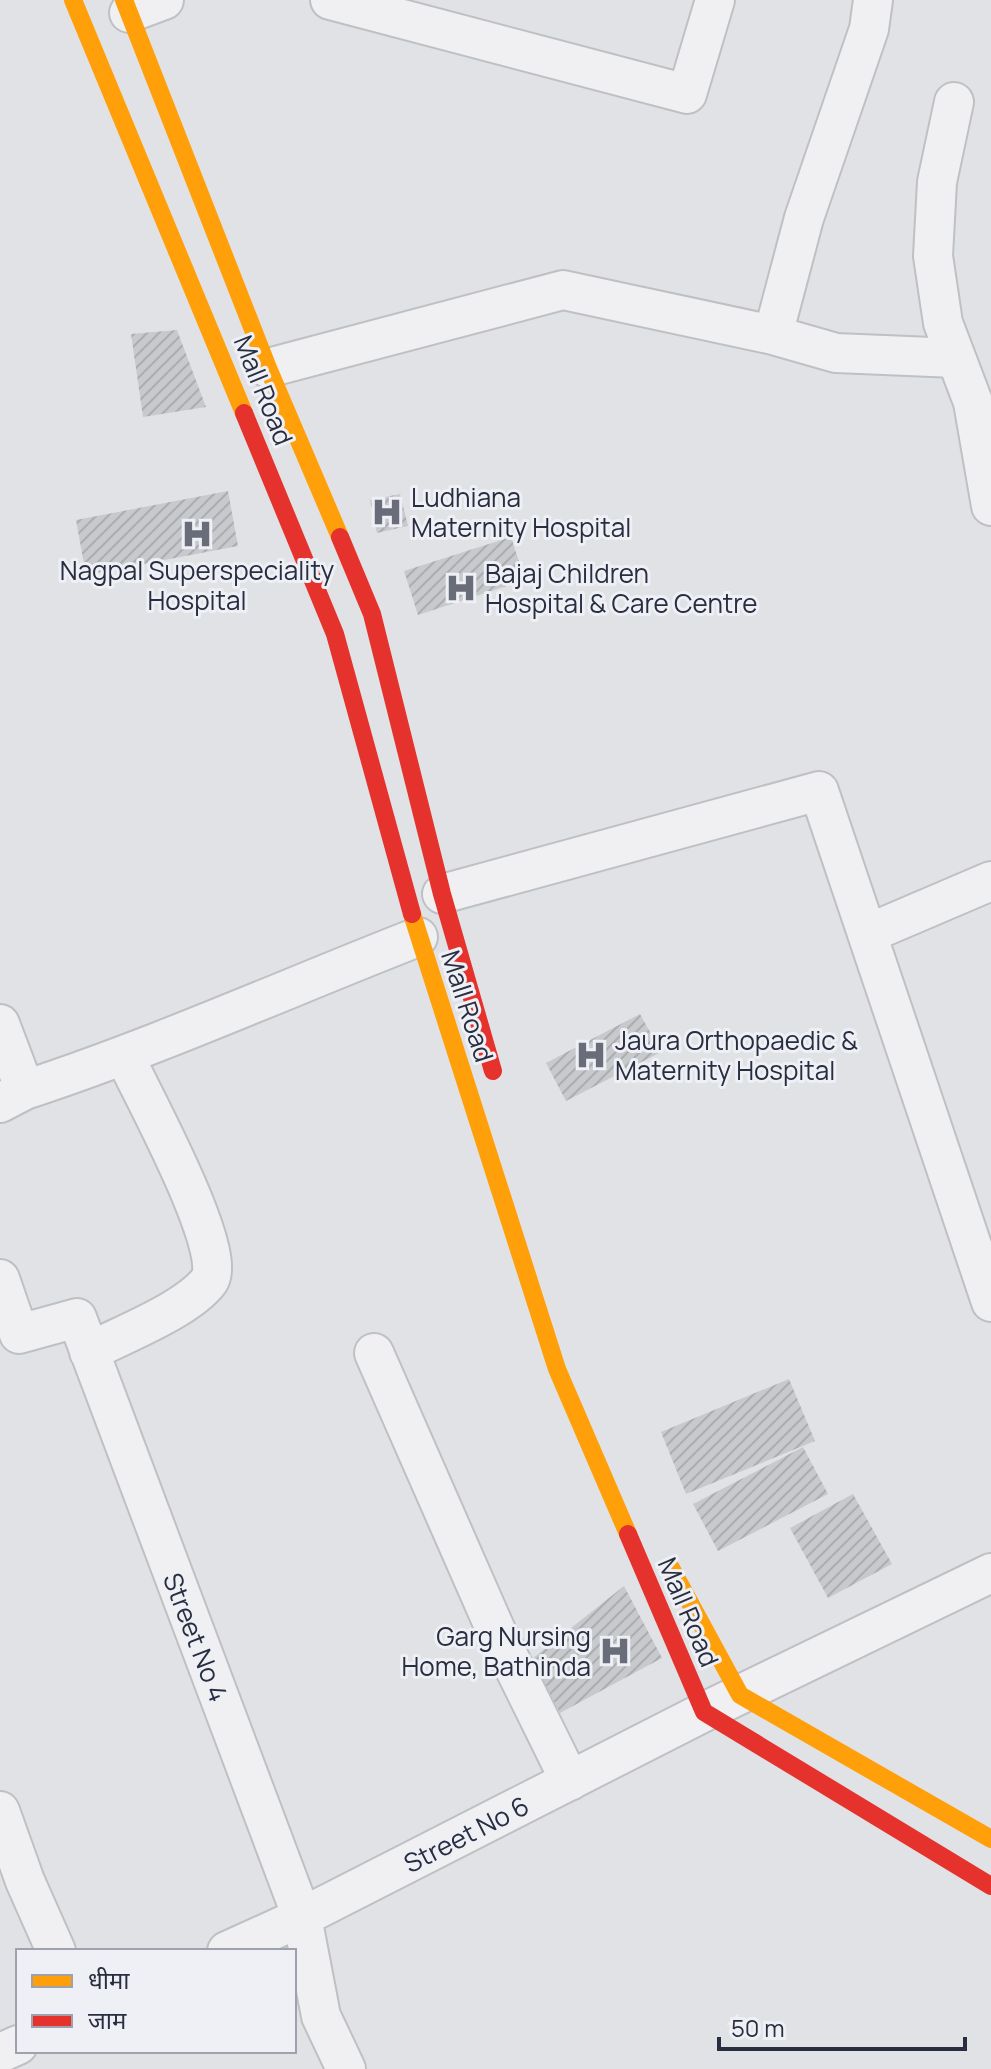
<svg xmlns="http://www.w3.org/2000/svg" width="991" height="2069" font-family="Manrope,'Noto Sans Devanagari',sans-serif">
	<defs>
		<pattern id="building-hatch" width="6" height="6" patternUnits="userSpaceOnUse" patternTransform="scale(2)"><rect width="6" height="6" fill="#c7c9cd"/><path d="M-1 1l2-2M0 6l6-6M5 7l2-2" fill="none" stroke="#abadb1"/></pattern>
	</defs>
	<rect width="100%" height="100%" fill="#e1e2e6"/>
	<!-- building -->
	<path fill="url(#building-hatch)" d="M177 330 206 407 143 417 131 334Z
		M228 491 238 546 86 575 76 520Z
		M400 494 408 526 377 533 370 500Z
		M511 537 525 580 418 615 404 571Z
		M640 1014 661 1052 566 1101 546 1063Z
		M789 1379 815 1441 686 1494 661 1432Z
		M803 1447 828 1494 718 1551 693 1504Z
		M853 1494 892 1564 828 1598 790 1528Z
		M624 1586 662 1658 560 1713 532 1659Z"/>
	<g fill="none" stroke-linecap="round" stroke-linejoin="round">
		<defs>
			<path id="street" d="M330 0 687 94 715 0
				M129 13 164 0
				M954 102 937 182 933 256 943 323 973 402 991 506
				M773 335 836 353 956 358
				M268 368 563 290 773 335 804 218 869 29 873 0
				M442 894 819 791 991 1302
				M867 934 991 881
				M0 1024 25 1090 0 1103
				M25 1090C159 1046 287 988 418 937
				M0 1279 19 1334 77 1318 302 1917 321 2016 346 2069
				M89 1352C123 1334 187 1310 209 1281 230 1253 141 1092 125 1057
				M374 1353 497 1633 570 1781
				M0 1811 25 1881 56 1951
				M227 1951 302 1917 704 1712 991 1573
				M0 2053 18 2045"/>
		</defs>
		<!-- street casing -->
		<use href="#street" stroke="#bfc0c4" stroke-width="42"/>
		<!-- street -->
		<use href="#street" stroke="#f0f0f2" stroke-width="38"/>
		<!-- slow -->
		<path stroke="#ff9f0a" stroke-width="18" d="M73 0 244 413
			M124 0 268 368 340 537
			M412 914 557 1369 628 1534
			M671 1568 740 1695 991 1839"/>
		<!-- jam -->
		<path stroke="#e5322d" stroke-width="18" d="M244 413 335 634 412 914
			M340 537 372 614 442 894 493 1071
			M628 1534 704 1712 991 1886"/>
	</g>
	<!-- icons -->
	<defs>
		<symbol id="hospital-bare" viewBox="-9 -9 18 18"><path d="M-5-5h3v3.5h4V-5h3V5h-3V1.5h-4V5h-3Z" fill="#696c79" stroke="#eef0f5" stroke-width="2.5" paint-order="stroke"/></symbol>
	</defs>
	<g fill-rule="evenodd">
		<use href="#hospital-bare" x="365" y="490" width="44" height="44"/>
		<use href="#hospital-bare" x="175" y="512" width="44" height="44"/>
		<use href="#hospital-bare" x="439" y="566" width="44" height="44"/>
		<use href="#hospital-bare" x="569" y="1033" width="44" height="44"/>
		<use href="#hospital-bare" x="593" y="1629" width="44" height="44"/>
	</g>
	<g text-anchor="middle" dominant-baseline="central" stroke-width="6" stroke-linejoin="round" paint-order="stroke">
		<!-- street labels -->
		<g font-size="26" fill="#282d3f" stroke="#eef0f5">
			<text transform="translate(264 390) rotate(68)">Mall Road</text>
			<text transform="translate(468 1006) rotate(72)">Mall Road</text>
			<text transform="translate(689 1612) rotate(67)">Mall Road</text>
			<text transform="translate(196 1637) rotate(69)">Street No 4</text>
			<text transform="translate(466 1834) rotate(-27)">Street No 6</text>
		</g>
		<!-- poi labels -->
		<g font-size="26" fill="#282d3f" stroke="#eef0f5" text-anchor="start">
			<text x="411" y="497">Ludhiana<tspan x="411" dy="30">Maternity Hospital</tspan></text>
			<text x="197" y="570" text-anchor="middle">Nagpal Superspeciality<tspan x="197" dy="30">Hospital</tspan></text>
			<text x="485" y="573">Bajaj Children<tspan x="485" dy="30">Hospital &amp; Care Centre</tspan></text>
			<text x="615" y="1040">Jaura Orthopaedic &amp;<tspan x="615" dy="30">Maternity Hospital</tspan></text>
			<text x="591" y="1636" text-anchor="end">Garg Nursing<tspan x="591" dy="30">Home, Bathinda</tspan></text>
		</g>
	</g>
	<!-- legend -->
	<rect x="16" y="1949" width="280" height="104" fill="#eef0f5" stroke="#9fa2ac" stroke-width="2"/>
	<rect x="32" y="1975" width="40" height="12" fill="#ff9f0a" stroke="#9fa2ac" stroke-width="2"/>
	<text x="88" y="1989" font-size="24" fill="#282d3f">धीमा</text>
	<rect x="32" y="2015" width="40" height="12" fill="#e5322d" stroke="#9fa2ac" stroke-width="2"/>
	<text x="88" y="2029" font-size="24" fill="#282d3f">जाम</text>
	<!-- scale -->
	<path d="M719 2037v12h246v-12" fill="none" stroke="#282d3f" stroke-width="4"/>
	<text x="731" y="2037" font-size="24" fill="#282d3f" stroke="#eef0f5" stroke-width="6" paint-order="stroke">50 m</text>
</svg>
